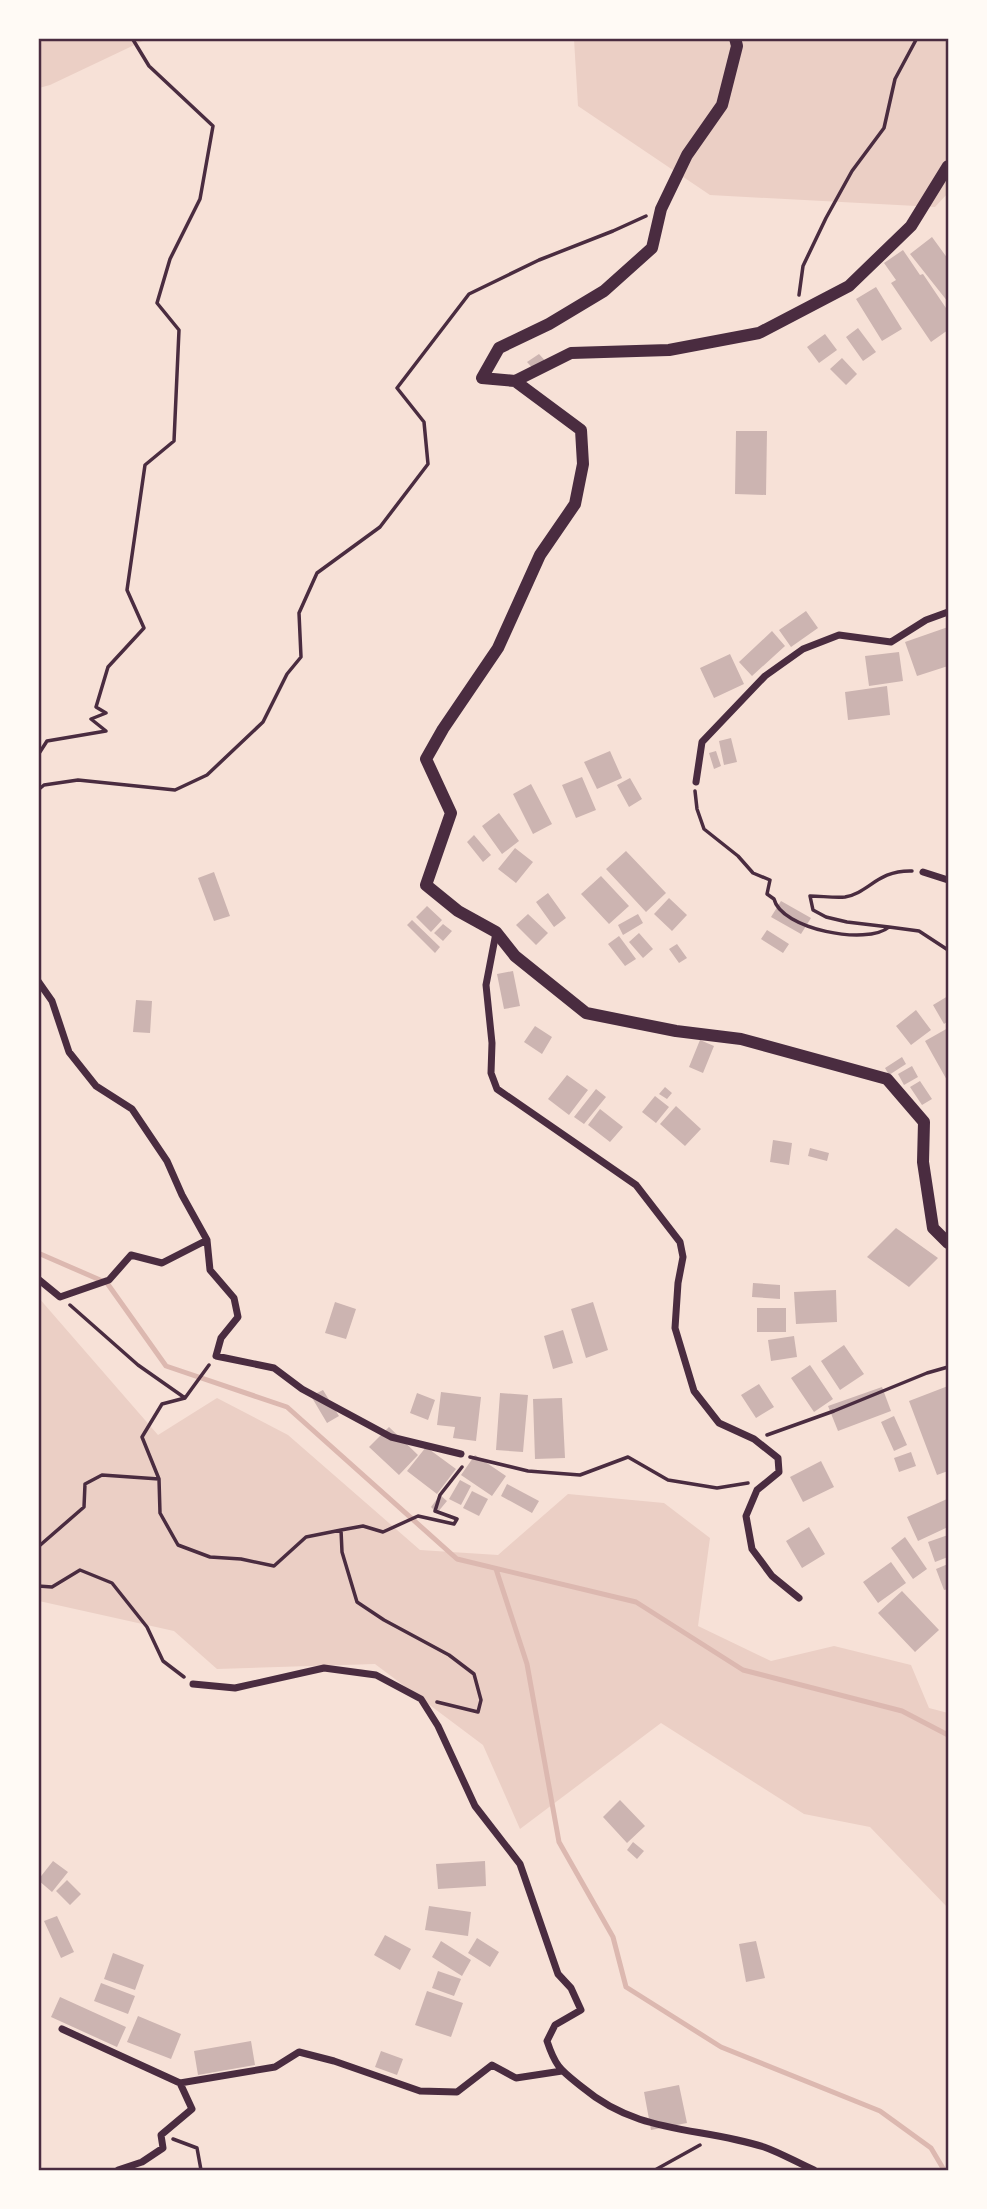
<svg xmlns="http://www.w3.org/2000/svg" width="987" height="2209" font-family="'Sofia Sans Condensed',sans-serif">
	<rect width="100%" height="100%" fill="#f7e1d7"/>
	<!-- green -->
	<path fill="#ebcfc5" d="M39 39H147L50 85 39 88Z
		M574 39H948V193L935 207 710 195 578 106Z
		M38 1297 158 1435 217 1398 288 1435 420 1550 498 1555 568 1494 664 1503 710 1538 698 1626 771 1661 834 1646 911 1665 929 1708 948 1713V1908L870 1827 804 1814 661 1723 520 1829 483 1745 375 1664 217 1669 174 1631 39 1601Z"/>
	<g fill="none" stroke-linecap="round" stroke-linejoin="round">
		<!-- stream -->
		<path stroke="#dcb8b0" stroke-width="5" d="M38 1253 107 1283 166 1366 287 1407 457 1559 636 1602 743 1670 902 1711 948 1735
			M496 1569 527 1664 559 1842 613 1937 626 1987 721 2047 880 2111 931 2148 944 2170"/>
	</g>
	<!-- building -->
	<path fill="#ccb4b1" d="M932 237 948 259V302L910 254Z
		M903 250 920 275 923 274 948 311V330L931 342 891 283 896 280 884 263Z
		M876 287 902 329 882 341 856 299Z
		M858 328 876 352 863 361 846 337Z
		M825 334 837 350 819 363 807 347Z
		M539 354 550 366 538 374 527 362Z
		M842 358 857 374 846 385 830 369Z
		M736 431H767L766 495 735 494Z
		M806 611 818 628 791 647 779 630Z
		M948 627V666L917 676 905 642Z
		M772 631 785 646 752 676 739 662Z
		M899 652 903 681 869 686 865 656Z
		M730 654 744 684 714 698 700 668Z
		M887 686 890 715 848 720 845 692Z
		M731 738 737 762 724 765 719 741Z
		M610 751 622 778 597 789 584 762Z
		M716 751 721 766 714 769 709 753Z
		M582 777 596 810 576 818 562 785Z
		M630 778 642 799 629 807 617 785Z
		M531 784 552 824 533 834 513 794Z
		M499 813 519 841 502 854 482 826Z
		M474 835 491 855 483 862 467 842Z
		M515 848 533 862 516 883 498 869Z
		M626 851 666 893 646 912 606 869Z
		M214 872 230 916 214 921 198 878Z
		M601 876 629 906 609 924 581 894Z
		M548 893 566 918 554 927 536 902Z
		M669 898 687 915 672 931 654 914Z
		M781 901 811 918 801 934 771 917Z
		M427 906 442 920 431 932 416 917Z
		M528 914 548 933 536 945 516 925Z
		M638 914 643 923 623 935 618 925Z
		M412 920 440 947 435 953 407 925Z
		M443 924 452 931 443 941 434 933Z
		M767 930 789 944 783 953 761 939Z
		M639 933 653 949 643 958 629 942Z
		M619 936 636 959 625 966 608 944Z
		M677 944 687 958 679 963 669 949Z
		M513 971 520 1006 504 1009 497 974Z
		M948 996V1021L944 1024 933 1005Z
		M136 1000 152 1001 150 1033 133 1032Z
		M916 1010 931 1030 911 1045 896 1026Z
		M535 1026 552 1037 542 1054 524 1042Z
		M948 1028V1082L925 1041Z
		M700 1040 714 1046 703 1073 689 1067Z
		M902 1057 906 1064 889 1075 885 1068Z
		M912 1066 918 1077 904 1085 898 1074Z
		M567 1075 588 1090 569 1115 548 1099Z
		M920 1081 932 1099 922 1105 910 1087Z
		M665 1087 672 1093 667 1099 659 1094Z
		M596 1089 606 1097 584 1124 574 1117Z
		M655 1096 669 1107 656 1123 642 1112Z
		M676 1106 701 1129 685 1146 660 1124Z
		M600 1109 623 1127 610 1142 588 1125Z
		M773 1140 792 1143 789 1165 770 1162Z
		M810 1148 829 1153 827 1161 808 1156Z
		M896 1228 938 1258 909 1287 867 1257Z
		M753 1283 780 1285V1299L752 1297Z
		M836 1290 837 1322 796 1324 794 1292Z
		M335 1302 356 1309 346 1339 325 1333Z
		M593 1302 608 1350 586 1358 571 1309Z
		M757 1308H786V1332H757Z
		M563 1330 573 1363 553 1369 544 1336Z
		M794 1336 797 1357 771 1361 768 1340Z
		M844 1345 864 1374 840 1390 821 1361Z
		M810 1365 833 1399 814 1412 791 1378Z
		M759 1384 774 1407 756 1418 741 1395Z
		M948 1386V1471L937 1475 909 1401Z
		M882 1387 891 1411 838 1431 828 1406Z
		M323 1390 339 1416 327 1423 311 1396Z
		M441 1392 481 1397 476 1441 453 1438 455 1427 437 1425Z
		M417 1393 435 1400 428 1420 410 1413Z
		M500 1393 528 1395 523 1452 496 1450Z
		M562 1398 565 1458 535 1459 533 1399Z
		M894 1416 907 1445 894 1451 881 1422Z
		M389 1427 418 1455 399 1475 369 1447Z
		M426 1447 456 1469 437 1494 407 1471Z
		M911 1452 916 1466 899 1472 894 1458Z
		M475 1455 506 1476 492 1496 461 1475Z
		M821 1461 834 1487 803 1502 790 1477Z
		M460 1480 471 1486 461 1505 449 1499Z
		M507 1484 539 1501 532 1513 501 1496Z
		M472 1491 488 1499 479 1516 463 1508Z
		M440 1495 447 1501 437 1513 431 1507Z
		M947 1499 948 1527 918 1541 907 1517Z
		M809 1527 825 1554 802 1568 786 1541Z
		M948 1535V1557L935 1562 928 1542Z
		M905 1537 927 1569 913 1579 891 1548Z
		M891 1562 906 1583 878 1603 863 1582Z
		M948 1564V1589L944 1590 936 1569Z
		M902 1591 939 1630 915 1652 878 1613Z
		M620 1800 645 1826 627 1843 603 1817Z
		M633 1842 644 1851 637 1859 627 1850Z
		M53 1861 68 1872 52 1892 38 1880Z
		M485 1861 486 1886 438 1889 436 1864Z
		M67 1880 81 1894 70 1905 56 1891Z
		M429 1906 471 1912 468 1936 425 1930Z
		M57 1916 74 1952 61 1958 44 1921Z
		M385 1935 411 1949 400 1970 374 1955Z
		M477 1938 499 1952 490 1967 468 1953Z
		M441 1941 471 1960 462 1976 432 1957Z
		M756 1941 765 1978 746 1982 739 1944Z
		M113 1953 144 1965 135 1990 104 1979Z
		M438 1971 461 1979 454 1996 432 1988Z
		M101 1983 135 1996 128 2014 94 2001Z
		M427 1991 463 2003 451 2037 415 2025Z
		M60 1997 126 2027 117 2047 51 2017Z
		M138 2016 181 2034 171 2059 127 2042Z
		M251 2041 255 2065 198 2075 194 2051Z
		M381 2051 403 2059 397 2075 375 2067Z
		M679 2085 687 2123 651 2130 644 2092Z"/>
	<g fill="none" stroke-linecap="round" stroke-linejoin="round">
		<!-- path -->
		<path stroke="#4a2c40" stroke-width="3.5" d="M799 295 803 266 826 218 852 171 884 128 895 79 917 38
			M38 755 47 741 106 731 91 719 106 713 96 707 108 667 144 628 127 590 145 465 174 441 179 330 157 303 170 259 200 199 213 126 149 66 132 38
			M38 790 44 785 78 780 175 790 207 775 263 722 287 674 301 657 299 613 317 573 380 527 428 464 424 422 397 388 469 294 539 260 613 231 646 216
			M695 791 697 809 704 829 738 856 753 873 770 880 767 894 774 899C781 929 867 946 889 927L919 931 948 950
			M889 927 847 922 826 917 813 910 810 896C821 896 834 898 845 897 869 893 877 870 912 871
			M70 1305 138 1365 185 1398
			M767 1435 834 1411 927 1373 948 1367
			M470 1457 528 1471 580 1475 628 1457 668 1480 717 1488 748 1483
			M159 1479 160 1513 178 1545 210 1557 241 1559 274 1566 306 1537 341 1530
			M38 1547 84 1507 85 1484 102 1475 159 1479 142 1437 162 1404 185 1398 209 1365
			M38 1586 52 1587 80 1570 112 1583 147 1627 163 1661 184 1677
			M437 1702 478 1712 481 1700 474 1674 449 1655 384 1620 357 1602 342 1552 341 1530 363 1526 383 1532 418 1516 454 1524 457 1519 435 1511 440 1495 462 1467
			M173 2139 197 2148 201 2170
			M655 2170 700 2145"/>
		<!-- minor -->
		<path stroke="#4a2c40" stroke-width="7" d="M696 782 702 742 765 676 803 649 839 635 891 642 926 620 948 612
			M923 872 948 880
			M496 933 486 985 492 1043 491 1073 497 1089 636 1185 680 1242 683 1257 678 1283 675 1328 694 1391 719 1423 754 1439 778 1458 779 1472 757 1490 746 1516 752 1549 772 1576 799 1598
			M38 981 52 1001 69 1052 96 1086 132 1109 167 1161 182 1195 207 1240 210 1270 234 1298 238 1317 221 1338 216 1356 274 1368 302 1389 391 1437 461 1454
			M38 1279 60 1297 109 1280 131 1255 162 1263 207 1240
			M193 1684 235 1688 324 1668 376 1675 421 1699 438 1726 475 1806 520 1864 558 1974 571 1988 581 2010 555 2025 547 2041C556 2068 561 2070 582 2087 639 2135 698 2126 764 2147 781 2153 798 2163 814 2170
			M62 2029 180 2083
			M118 2170 142 2162 163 2148 161 2135 192 2109 180 2083 275 2067 299 2052 334 2061 420 2091 457 2092 492 2065 516 2078 562 2071"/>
		<!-- tertiary -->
		<path stroke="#4a2c40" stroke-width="12" d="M735 38 737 46 722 105 687 155 661 209 652 248 604 291 549 324 499 348 482 378 515 381 581 430 583 464 575 504 540 555 498 648 443 729 426 759 451 813 426 885 458 911 496 932 515 956 586 1013 676 1031 741 1039 887 1079 924 1122 923 1162 933 1228 948 1243
			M515 381 571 353 669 350 759 333 849 286 911 226 948 166"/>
	</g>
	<!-- border -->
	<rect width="987" height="2209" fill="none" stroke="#fffaf5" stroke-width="80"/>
	<rect x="40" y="40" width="907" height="2129" fill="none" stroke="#4a2c40" stroke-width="2.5"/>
</svg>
